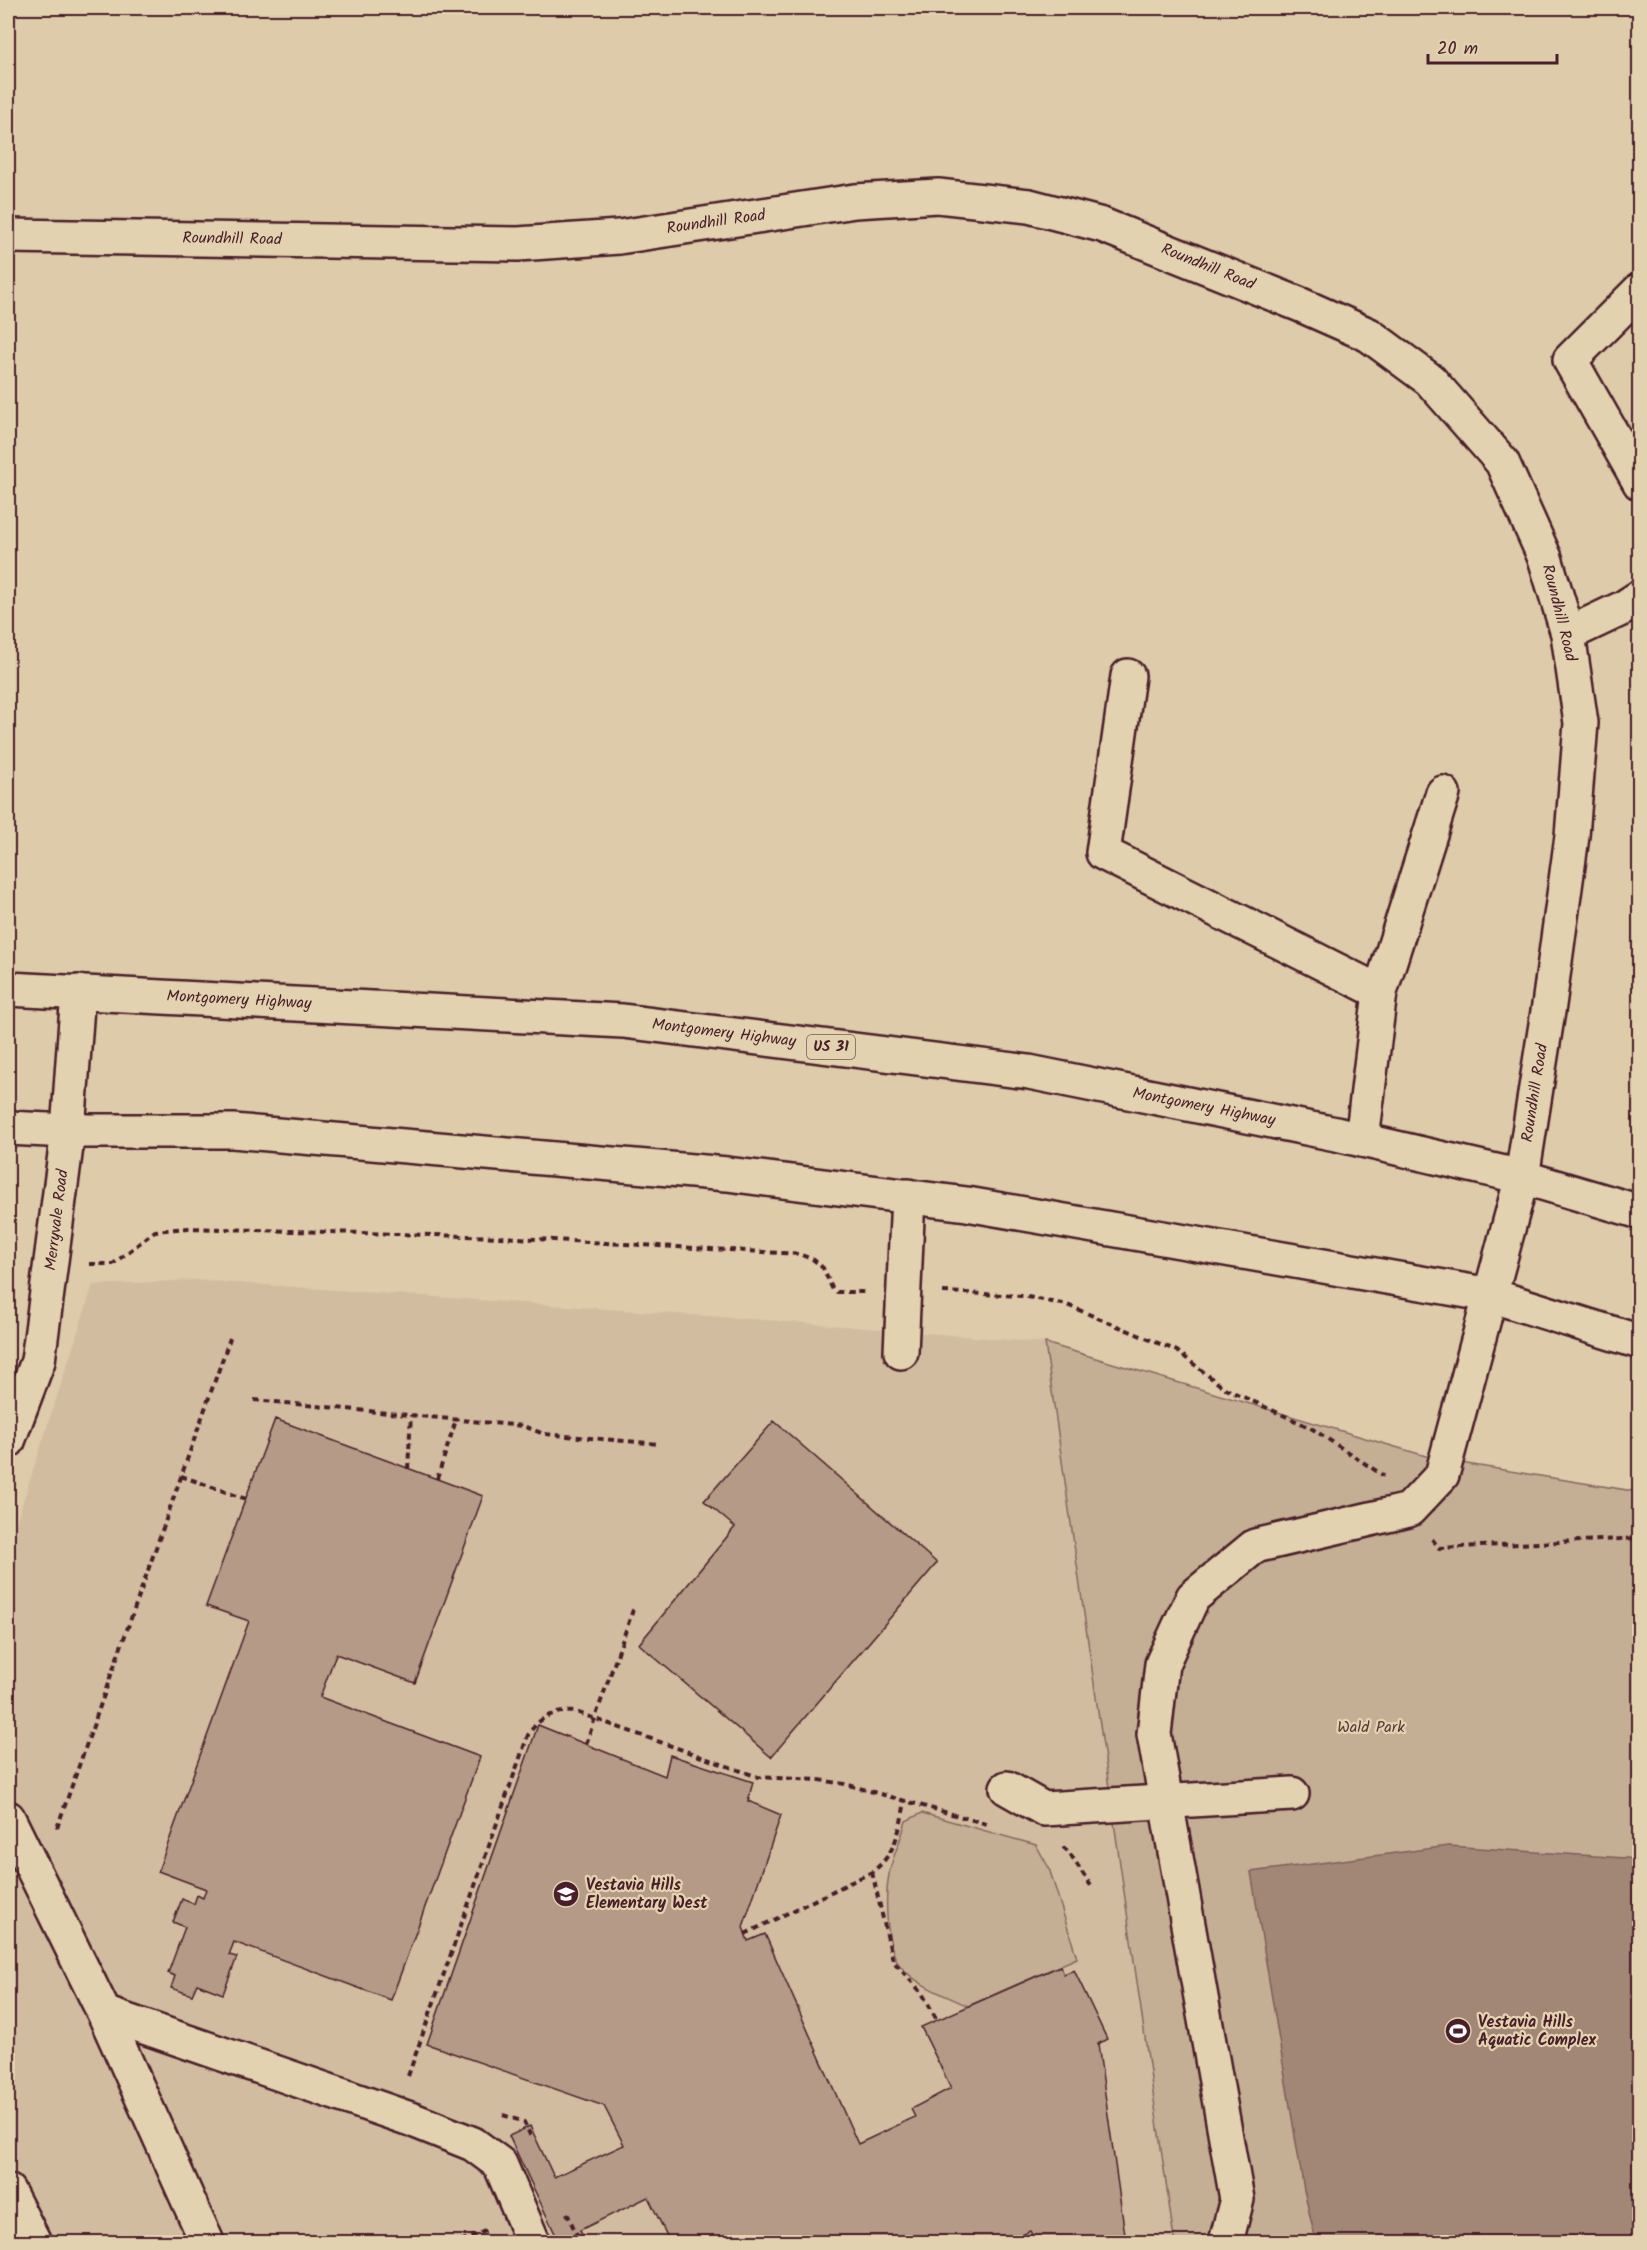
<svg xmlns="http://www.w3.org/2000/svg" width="1647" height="2250" font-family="Kalam,sans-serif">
	<rect width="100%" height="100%" fill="#ddcbaa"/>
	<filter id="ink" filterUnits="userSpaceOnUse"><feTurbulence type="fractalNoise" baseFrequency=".0167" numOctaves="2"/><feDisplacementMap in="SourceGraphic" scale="12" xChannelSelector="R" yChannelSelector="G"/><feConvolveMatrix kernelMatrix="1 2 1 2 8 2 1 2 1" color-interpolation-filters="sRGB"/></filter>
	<g filter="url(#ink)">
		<!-- built -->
		<path fill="#d1bca0" d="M195 1280 819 1324 1045 1343 1174 2239 1170 2242H8V1548L93 1285Z"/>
		<!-- green -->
		<path fill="#c4ae94" stroke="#876660" stroke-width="1.5" d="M1045 1343 1436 1459 1639 1492V2242H1170L1174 2239Z
			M922 1813 1036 1845 1049 1868 1077 1958 968 2006C947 1996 920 1987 903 1969 884 1950 884 1891 891 1866 895 1851 902 1837 906 1821Z"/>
		<!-- water -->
		<path fill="#a28777" stroke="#7f5d59" stroke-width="1.5" d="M1449 1846 1639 1859V2242H1316L1304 2190 1251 1872Z"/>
		<!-- building -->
		<path fill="#b49a87" stroke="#4a1f2b" stroke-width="1.5" d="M275 1419 483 1496 415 1683 336 1654 320 1697 480 1757 391 2000 234 1942 229 1955 237 1957 223 1994 197 1984 192 1995 171 1988 175 1976 168 1973 185 1927 173 1922 182 1899 194 1904 197 1895 203 1898 206 1889 158 1871 249 1621 206 1606Z
			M774 1421 937 1563 771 1757 639 1644 735 1527 704 1501Z
			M538 1725 665 1776 670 1755 753 1782 748 1801 781 1815 743 1927 748 1941 765 1934 858 2144 915 2117 911 2109 951 2088 921 2027 1060 1966 1064 1974 1074 1970 1107 2039 1098 2044 1126 2242H1036L1030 2231 1008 2242H670L648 2197 580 2230 585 2242H559L509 2136 530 2126 554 2177 624 2145 604 2106 427 2044Z"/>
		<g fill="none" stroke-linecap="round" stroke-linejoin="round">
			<defs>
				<path id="minor" d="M8 236 518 244 619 237 855 201 938 196 1029 206 1102 225 1301 305 1369 335 1430 380 1502 462 1545 558 1568 634 1581 723 1572 836 1549 1005 1522 1177 1442 1475 1409 1510 1255 1546 1193 1597 1162 1664 1154 1734 1237 2199 1226 2242
					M1640 290 1570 360 1640 483
					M1568 634 1623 608 1640 597
					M1128 676 1103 853 1380 992
					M1362 1140 1380 992 1443 793
					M901 1352 908 1196
					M8 1441 38 1361 68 1131 78 992
					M1007 1788 1044 1809 1292 1794
					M8 1818 104 2013 207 2242
					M104 2013 413 2120 473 2144 500 2164 533 2242
					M8 2191 34 2242"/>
				<path id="major" d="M8 989 623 1021 1029 1072 1336 1134 1522 1177 1640 1212
					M8 1128 68 1131H233L727 1174 967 1204 1490 1295 1640 1342"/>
			</defs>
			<!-- minor casing -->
			<use href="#minor" stroke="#4a1f2b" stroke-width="38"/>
			<!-- major casing -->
			<use href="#major" stroke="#4a1f2b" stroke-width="38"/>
			<!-- path -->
			<path stroke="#4a1f2b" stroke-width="4" stroke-dasharray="6 4.5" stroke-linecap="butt" d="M90 1264H113L155 1231 188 1228 501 1237 799 1254 814 1260 823 1268 832 1288 837 1292H864
				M943 1292 1023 1296 1067 1305 1177 1351 1224 1388 1311 1428 1384 1476
				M254 1400 523 1426 544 1434 660 1444
				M408 1469 411 1415
				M181 1476 246 1499
				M437 1479 456 1420
				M1432 1539 1439 1548 1640 1538
				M586 1744 634 1607
				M57 1828 230 1338
				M1063 1847 1069 1852 1091 1886
				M872 1872 893 1961 922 1993 937 2020
				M745 1934 872 1872C896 1854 900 1829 905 1801
				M408 2076 528 1735C539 1717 554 1710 576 1712L758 1777 819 1780 845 1784 987 1824
				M503 2115 524 2122 532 2139
				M567 2213 580 2242
				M461 2242 487 2230"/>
			<!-- minor -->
			<use href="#minor" stroke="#e3d2af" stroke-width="33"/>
			<!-- major -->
			<use href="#major" stroke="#e3d2af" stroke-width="33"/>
		</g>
	</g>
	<!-- icons -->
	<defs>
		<symbol id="school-disc" viewBox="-11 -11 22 22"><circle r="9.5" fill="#4a1f2b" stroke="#e3d2af"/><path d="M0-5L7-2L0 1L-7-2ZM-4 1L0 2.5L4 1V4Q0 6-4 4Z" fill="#fff"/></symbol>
		<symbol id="stadium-disc" viewBox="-11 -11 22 22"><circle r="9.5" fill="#4a1f2b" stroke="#e3d2af"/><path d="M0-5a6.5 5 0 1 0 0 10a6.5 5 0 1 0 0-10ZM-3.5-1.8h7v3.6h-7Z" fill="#fff"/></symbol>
	</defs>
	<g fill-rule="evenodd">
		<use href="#school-disc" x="551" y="1879" width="30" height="30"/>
		<use href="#stadium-disc" x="1443" y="2016" width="30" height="30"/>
	</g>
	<g text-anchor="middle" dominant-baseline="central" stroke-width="4.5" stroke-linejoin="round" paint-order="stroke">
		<!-- shield labels -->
		<rect fill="#e3d2af" stroke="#785553" stroke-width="1.5" x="807" y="1035" width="48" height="24" rx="4.5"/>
		<g font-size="15" font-weight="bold" fill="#4a1f2b">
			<text x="831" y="1047">US 31</text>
		</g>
		<!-- street labels -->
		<g font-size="16" fill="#4a1f2b" stroke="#e3d2af">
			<text transform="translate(716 222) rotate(-8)">Roundhill Road</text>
			<text transform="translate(232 239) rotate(1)">Roundhill Road</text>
			<text transform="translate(1208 267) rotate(22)">Roundhill Road</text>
			<text transform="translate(1559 613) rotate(76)">Roundhill Road</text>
			<text transform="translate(239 1000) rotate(3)">Montgomery Highway</text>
			<text transform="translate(724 1033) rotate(7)">Montgomery Highway</text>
			<text transform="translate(1535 1093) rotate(-81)">Roundhill Road</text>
			<text transform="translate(1204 1107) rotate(11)">Montgomery Highway</text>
			<text transform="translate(57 1220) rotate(-83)">Merryvale Road</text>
		</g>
		<!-- park labels -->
		<g font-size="16" fill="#5c343b" stroke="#e3d2af">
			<text x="1371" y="1727">Wald Park</text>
		</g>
		<!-- poi labels -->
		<g font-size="16" font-weight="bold" fill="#4a1f2b" stroke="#e3d2af" text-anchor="start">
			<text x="586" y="1885">Vestavia Hills<tspan x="586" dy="18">Elementary West</tspan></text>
			<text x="1478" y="2022">Vestavia Hills<tspan x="1478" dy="18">Aquatic Complex</tspan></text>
		</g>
	</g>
	<!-- margin -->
	<rect width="1647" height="2250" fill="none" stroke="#e3d2af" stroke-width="30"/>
	<rect x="15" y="15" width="1617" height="2220" fill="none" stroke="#4a1f2b" stroke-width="2" filter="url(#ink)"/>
	<!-- scale -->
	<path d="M1428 54v9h129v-9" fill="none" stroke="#4a1f2b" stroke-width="3"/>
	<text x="1437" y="54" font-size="18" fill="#4a1f2b" stroke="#e3d2af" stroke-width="4.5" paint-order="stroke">20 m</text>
</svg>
